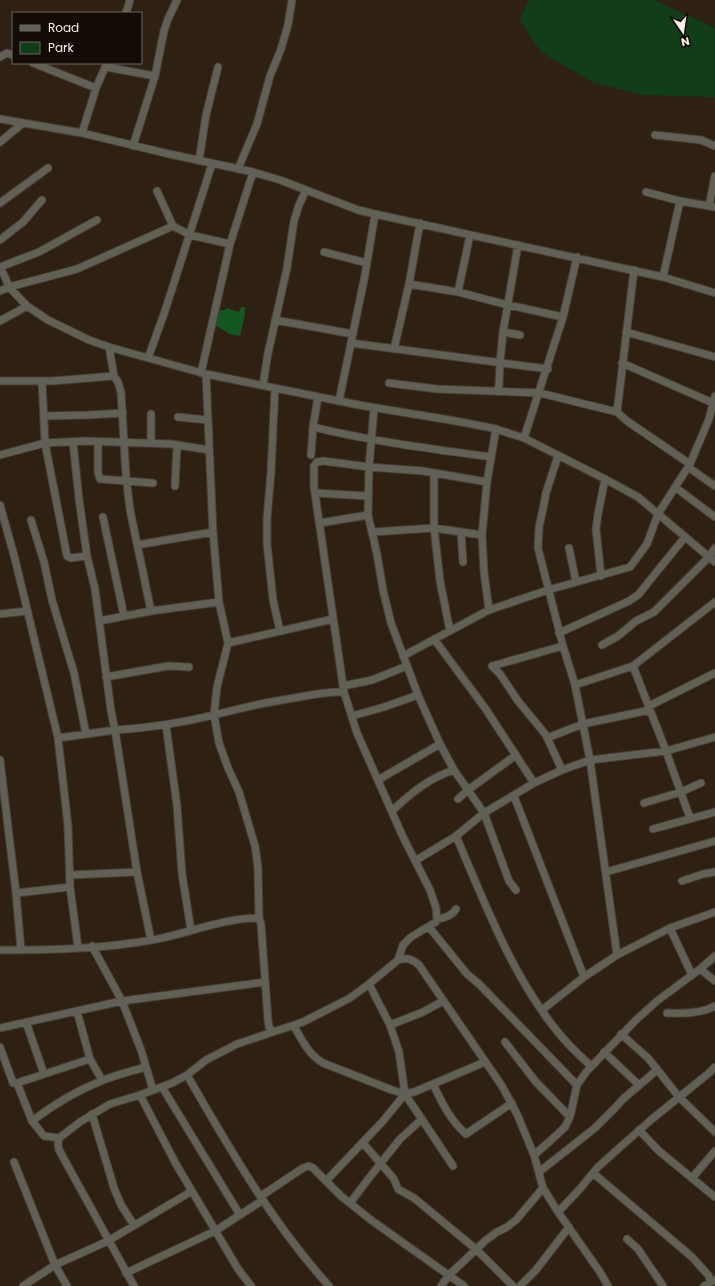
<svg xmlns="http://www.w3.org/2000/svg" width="715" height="1286" font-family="Poppins,sans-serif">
	<rect width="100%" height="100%" fill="#2f2014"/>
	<!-- green -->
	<path fill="#113d19" d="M529 0H654L715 28V97L643 95 594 83 541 52 520 20Z"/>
	<!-- forest -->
	<path fill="#155723" d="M241 307H245V314L240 336 230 334 215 325 217 311 225 310 226 308 239 312Z"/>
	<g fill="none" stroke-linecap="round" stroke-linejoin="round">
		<defs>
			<path id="minor" d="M126 13 130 0
				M0 57 7 53 13 55
				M33 63 96 88
				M106 67 155 76
				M0 119 82 133 165 153 253 172 280 180 358 210 375 214 663 277 680 201 715 207
				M82 133 96 88 107 63
				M655 135 701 140 715 146
				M0 142 23 123
				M133 146 155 76 164 31 168 19 177 0
				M199 161 206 115 218 67
				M238 169 257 124 270 76 281 49 288 25 292 0
				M157 191 173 226 190 235 230 244
				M646 192 680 201
				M0 203 48 168
				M709 206 715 176
				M375 214 365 275 339 401C391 412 444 417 496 429L487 482 423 471 369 467 323 461 317 462 314 466V487L344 692 357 733 403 837 430 890 436 908 437 919 436 922 411 937 403 945 398 960
				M0 240 23 222 42 200
				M324 252 367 263
				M0 267 5 277 9 287 77 269 173 226
				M0 267 39 252 97 220
				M663 277 715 293
				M409 284 458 292 508 305 563 317 577 257
				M0 291 9 287 27 306 48 320 89 340 109 347 148 358 164 314 212 164
				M458 292 470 235
				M275 320 353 334
				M0 321 27 306
				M503 332 520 335
				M626 332 715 357
				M351 343 548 369
				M109 347 114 376 118 382 121 392 126 476 130 510 151 611
				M394 349 409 284 420 223
				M148 358 206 374 339 401
				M622 363 713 403
				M201 373 230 244 253 172
				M0 381H52L114 376
				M42 381 45 443 86 441 171 444 209 450
				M389 383 437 389 540 393 617 412 627 421 690 464
				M263 385 268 353 287 268 294 221 299 205 306 190
				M275 388 271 472 267 519V544L273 600 280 631
				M498 390 499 385 500 362 503 332 518 245
				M374 409 369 467 368 515 377 554 383 590 391 623 418 695 440 744 454 770 484 813 509 881 516 890
				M617 412 634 270
				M44 416 88 415 123 413
				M178 417 208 420
				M313 427C370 441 432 449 491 457
				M496 429 524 438 605 479 638 497 715 562
				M524 438 563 317
				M73 442 79 499 87 556
				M98 442V473L100 479 153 483
				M151 443V414
				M0 455 45 443 67 556 71 558 87 556 95 589 111 711 115 730C149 728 181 723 214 715L217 687 228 643 219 602 213 532 206 374
				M311 455 313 427 318 397
				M558 456 546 493 543 509 539 527 538 548 563 646 575 685 590 760 617 955
				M688 467 715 486
				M434 473V528L440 581 450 631
				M487 482 482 535 484 572 489 610
				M175 486 177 445
				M675 487 715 517
				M315 493 368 496
				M0 505 15 559 58 738 68 826 70 887 78 947
				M103 517 124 616
				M31 520 44 562 52 600 74 673 86 734
				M320 523 368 515
				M372 532 434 528 482 535
				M461 532 463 562
				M137 545 213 532
				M569 548 576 582
				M601 576 596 529 598 514 605 479
				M0 614 27 611
				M99 621 151 611 219 602
				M559 633 629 601 638 595 685 537
				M434 639 485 708 534 783
				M228 643 333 619
				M602 645 618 636 636 621 654 612 709 557 715 548
				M403 656 489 610 548 590 630 567 647 544 658 514 690 464 709 419 715 396
				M492 666 500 674 518 701 546 735 562 770
				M492 666 563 646
				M633 666 666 751 690 818
				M106 677 168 666 189 667
				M575 685 633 666 715 602
				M343 686 372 680 407 666
				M649 706 715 673
				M352 716 384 707 418 695
				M166 725 177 806 182 874 191 930
				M58 738 115 730 137 872 151 940
				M547 738 583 724 650 710
				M0 760 16 893 21 950
				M378 780 440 744
				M514 796 584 977
				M458 799 468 790 516 755
				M644 803 681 792 701 783
				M392 811C411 793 429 778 454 770
				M653 829 715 812
				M456 836 484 813 534 783 562 770 590 760 666 751 715 737
				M415 861 456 836C485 903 511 974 557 1031 567 1044 579 1055 591 1066
				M606 872 715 841
				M70 875 137 872
				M682 881 703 874 715 872
				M16 893 70 887
				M437 919C445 918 452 916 456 909
				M429 927 467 974 479 984 577 1085
				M670 928 692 975
				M0 950C50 950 102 949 152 940 187 934 222 918 259 918
				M700 969 715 981
				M369 984 390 1025 399 1052 405 1094 453 1166
				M542 1010 584 977 617 955 670 928 715 912
				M77 1011 90 1059 102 1080
				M667 1013C683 1014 701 1014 715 1006
				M26 1022 44 1074
				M390 1025 423 1012 443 1001
				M294 1026C302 1040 308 1054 323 1063L392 1090 405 1094 414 1092 485 1062
				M0 1028 122 1001 92 946
				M273 1032 269 1027 268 1020 261 924 259 918 258 868 255 846 239 792 228 768 219 743 214 715C241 708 267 702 294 698 310 695 327 691 344 692
				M621 1034 648 1058 679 1097 715 1132
				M505 1042 536 1082 570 1117
				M0 1047 13 1083H17L90 1059
				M604 1052 639 1085
				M187 1075C229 1148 272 1223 329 1286
				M17 1083 32 1121 44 1136 59 1138
				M433 1084C442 1103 450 1120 466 1134L512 1103
				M162 1087 240 1215
				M153 1090 141 1050 122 1001 265 982
				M140 1095 176 1164 238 1269 251 1286
				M92 1114 114 1188 121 1205 134 1225
				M32 1121C53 1105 76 1091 101 1081 116 1075 131 1071 146 1067
				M639 1130 659 1151 715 1197
				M363 1143 394 1179 398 1189 414 1198 477 1250 513 1286
				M534 1155 549 1142 565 1127 570 1117 577 1085 587 1071 636 1020 657 1001 700 969 715 956
				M14 1162 55 1265 67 1286
				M539 1172 595 1128 615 1108 623 1099 657 1070
				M593 1173 692 1257 709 1276 710 1282
				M692 1178 715 1151
				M326 1181 383 1121 405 1094
				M261 1196 303 1168 309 1166 313 1168 341 1196 371 1220 464 1286
				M350 1203 369 1178 400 1139 422 1119
				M558 1212 579 1190 598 1167 618 1149 652 1119 709 1073 715 1067
				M627 1239 638 1249 663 1286
				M126 1273 215 1231 263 1200
				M23 1286 55 1265 108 1241 192 1191
				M134 1286 59 1150 58 1144 59 1138 80 1122 110 1104 140 1095 172 1083 187 1075 206 1060 237 1044 303 1022 350 998 369 984 398 960C407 957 412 959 419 965L502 1086 517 1114 534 1155 543 1188 558 1212 600 1272 608 1286
				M441 1286 449 1275 486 1240 497 1232 507 1227 516 1220 543 1188
				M520 1286 536 1270 569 1227
				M704 1286 715 1280"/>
		</defs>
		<!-- minor casing -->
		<use href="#minor" stroke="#4b3d32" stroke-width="9"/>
		<!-- minor -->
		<use href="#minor" stroke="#606057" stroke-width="7"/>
	</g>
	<!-- legend -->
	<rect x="12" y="12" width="130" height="52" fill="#120b06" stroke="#6f6660"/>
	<rect x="20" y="25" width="20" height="6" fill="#606057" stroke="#6f6660"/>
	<text x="48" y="32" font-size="12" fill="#faefe7">Road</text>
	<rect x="20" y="42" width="20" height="12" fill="#113d19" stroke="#6f6660"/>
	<text x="48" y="52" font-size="12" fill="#faefe7">Park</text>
	<!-- north arrow -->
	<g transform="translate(683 32) rotate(167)" stroke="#120b06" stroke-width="3" paint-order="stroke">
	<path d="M0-3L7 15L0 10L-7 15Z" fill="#faefe7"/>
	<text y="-6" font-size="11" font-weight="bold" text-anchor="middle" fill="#faefe7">N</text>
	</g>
</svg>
